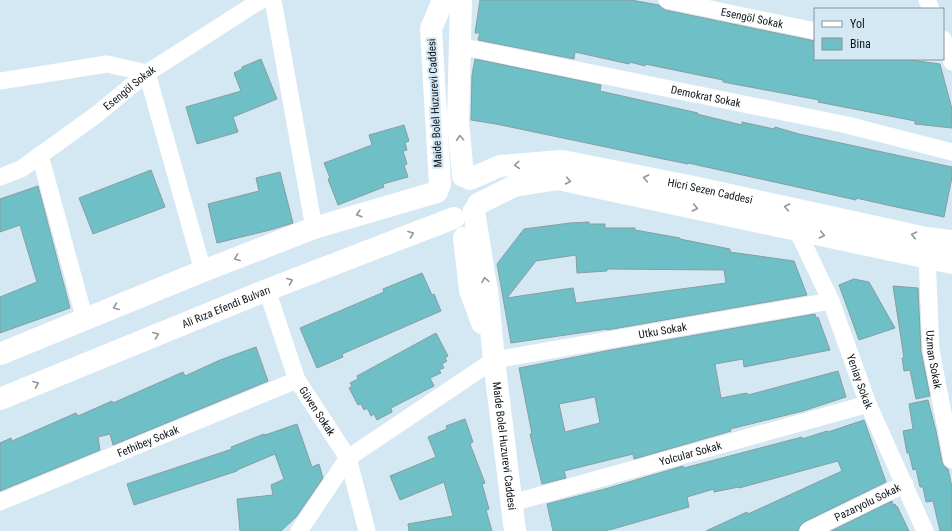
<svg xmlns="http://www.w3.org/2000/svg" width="952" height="531" font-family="'Roboto Condensed',sans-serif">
	<rect width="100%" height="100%" fill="#d4e8f4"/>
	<!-- building -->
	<path fill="#6ebfc6" stroke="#879ea0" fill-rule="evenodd" d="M480 0H631L659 5 665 10 815 41V59H904L940 64 952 109V128L915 124V121L818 102 819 100 723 82V80L645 64V66L630 62 629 64 575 52 574 59 478 40 480 33H475Z
		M261 59 277 99 233 117 238 132 197 144 186 107 241 91 234 73 242 69V67Z
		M475 59 601 85 600 91 698 113 697 114 742 125V122L774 129 775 127 799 134 952 167V177L944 217 896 207 856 198V200L688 163V164L663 159 496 124 471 120 472 75Z
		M404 125 409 141 405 143 407 150 403 151 407 164 404 165 408 177 383 184 384 187 338 205 328 179 330 178 324 163 372 145 369 135Z
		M151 170 165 207 93 234 79 198Z
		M280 172 293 223 270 230 217 243 208 204 259 191 256 178Z
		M38 186 70 308 0 333V297L37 282 20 225 0 232V199Z
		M589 222V224H605V228H635V230L680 238V239L730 249V252L794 261 807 295 607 330V329L511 343 497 264 524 229 570 223ZM576 255 577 273 607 271V269L724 270 726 283 576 303 573 288 507 298 536 261Z
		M422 273 432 295 434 294 441 311 342 354 343 357 317 368 300 328 384 292 383 289Z
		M854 279 869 282 895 328 859 340 839 285Z
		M893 286 918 288 921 351 930 396 916 399 910 370 904 371 902 358H904Z
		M815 314 816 318 818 317 830 350 744 367 743 359 715 364 721 398 747 393 748 395 838 371 846 397 803 411 730 429 731 431 634 459 633 454 564 471 566 478 542 484 530 434H532L519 368 611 350ZM595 397 600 423 565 432 559 404Z
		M436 333 448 356 445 358 447 361 442 364 444 368 439 370 441 373 430 378 434 386 391 408 392 412 377 420 374 414 371 416 367 408 364 410 361 404 358 405 349 388 352 386 350 383 358 379 357 376Z
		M256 347 268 381 113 445 110 434 98 437 100 450 0 491V443L11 438 12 441 76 413 78 416 112 401 113 403 183 372 185 376 220 360Z
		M928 400 936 431 942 462 944 466 948 469 952 487V531H940L933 501 926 502 923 487H920L916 469 913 470 909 453H907L903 431 913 429 909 404Z
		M465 419 473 442 470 444 485 483 482 484 489 509 486 510 492 531H409L408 524 453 516 444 482 400 500 390 476 436 457 428 437 447 429 446 426Z
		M864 420 886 482 804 522 800 526 798 531H706L747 512 748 514 842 471 838 461 739 488V487L714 492V489L687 497 689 507 613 529 603 531H553L547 504 605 489 683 466 684 468 802 437V439L827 431 828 432Z
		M297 424 312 467 319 464 323 478 296 517 281 531H240L237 499 273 495 271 485 284 479 275 454 237 470V471L134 505 127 484 232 449 231 447 264 434 265 435Z
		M892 501 893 505 895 504 896 507 897 506 909 531H831Z"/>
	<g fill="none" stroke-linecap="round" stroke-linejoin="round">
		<!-- minor -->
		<g stroke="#fff" stroke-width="17">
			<path d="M273 0 314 228"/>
			<path id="s1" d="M667 0 815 31"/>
			<path d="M927 0 931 9"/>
			<path d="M943 39 952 62"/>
			<path id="s2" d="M459 46 847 125 952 152"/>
			<path d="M0 81 107 64 147 73 203 271"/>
			<path d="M40 155 85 320"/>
			<path id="s3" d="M0 177 21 169 96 115 147 73 261 0"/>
			<path id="s4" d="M797 230 831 301 868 404 925 531"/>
			<path id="s5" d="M927 257 931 350 952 460"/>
			<path id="s6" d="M267 290 297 380 348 458 367 531"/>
			<path id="s7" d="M0 502 297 380"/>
			<path id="s8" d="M512 503 868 404"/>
			<path id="s9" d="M299 531 348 458 494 360 831 301"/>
			<path id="s10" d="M808 531 905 484"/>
		</g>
		<!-- secondary -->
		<g stroke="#fff" stroke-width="22">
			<path d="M461 0 458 121 463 176"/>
			<path d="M440 185 431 29 443 0"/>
			<path id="s11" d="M474 211 488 298 494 360 515 531"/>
			<path d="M464 238 470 290 482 323"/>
		</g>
		<!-- primary -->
		<g stroke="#fff" stroke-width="22">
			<path id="s12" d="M470 179 500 166 562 161 689 186 926 238 952 241"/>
			<path d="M478 204 514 186 558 179 952 263"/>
			<path d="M0 354 203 271 314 228 437 192"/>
			<path id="s13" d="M0 399 267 290 454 218"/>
		</g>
	</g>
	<!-- one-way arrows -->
	<defs><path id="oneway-chevron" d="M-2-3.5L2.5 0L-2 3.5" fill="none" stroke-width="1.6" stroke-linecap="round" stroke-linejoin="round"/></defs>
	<g stroke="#939698">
		<use href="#oneway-chevron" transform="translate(460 138) rotate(-95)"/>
		<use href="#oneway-chevron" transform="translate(517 165) rotate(175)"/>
		<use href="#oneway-chevron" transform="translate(646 178) rotate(-169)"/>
		<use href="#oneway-chevron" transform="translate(568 181) rotate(12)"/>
		<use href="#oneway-chevron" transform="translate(787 207) rotate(-168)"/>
		<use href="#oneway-chevron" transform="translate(695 208) rotate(12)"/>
		<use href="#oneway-chevron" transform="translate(359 214) rotate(164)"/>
		<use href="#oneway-chevron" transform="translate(411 234) rotate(-21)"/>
		<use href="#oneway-chevron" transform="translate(822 235) rotate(12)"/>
		<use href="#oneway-chevron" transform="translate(914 235) rotate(-168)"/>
		<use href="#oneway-chevron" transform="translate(237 258) rotate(159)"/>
		<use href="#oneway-chevron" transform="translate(485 280) rotate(-99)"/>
		<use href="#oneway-chevron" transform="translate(290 281) rotate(-21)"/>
		<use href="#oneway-chevron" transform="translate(116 307) rotate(158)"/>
		<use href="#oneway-chevron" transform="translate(156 335) rotate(-22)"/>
		<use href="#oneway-chevron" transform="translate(36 384) rotate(-22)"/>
	</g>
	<g text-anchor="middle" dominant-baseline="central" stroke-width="4" stroke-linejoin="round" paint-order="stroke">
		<!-- street labels -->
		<g font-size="11" fill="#0f161a" stroke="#d4e8f4">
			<text stroke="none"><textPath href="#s1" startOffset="87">Esengöl Sokak</textPath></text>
			<text stroke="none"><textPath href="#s3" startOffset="158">Esengöl Sokak</textPath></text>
			<text stroke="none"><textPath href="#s2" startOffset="252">Demokrat Sokak</textPath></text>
			<text transform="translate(435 103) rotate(-93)">Maide Bolel Huzurevi Caddesi</text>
			<text stroke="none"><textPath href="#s12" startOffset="246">Hicri Sezen Caddesi</textPath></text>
			<text stroke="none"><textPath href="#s13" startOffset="244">Ali Rıza Efendi Bulvarı</textPath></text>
			<text stroke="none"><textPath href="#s9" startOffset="435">Utku Sokak</textPath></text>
			<text stroke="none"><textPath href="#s5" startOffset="103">Uzman Sokak</textPath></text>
			<text stroke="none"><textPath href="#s4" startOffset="164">Yeniay Sokak</textPath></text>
			<text stroke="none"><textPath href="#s6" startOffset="132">Güven Sokak</textPath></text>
			<text stroke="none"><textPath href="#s7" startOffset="160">Fethibey Sokak</textPath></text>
			<text stroke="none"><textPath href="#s11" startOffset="237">Maide Bolel Huzurevi Caddesi</textPath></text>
			<text stroke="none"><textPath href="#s8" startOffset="185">Yolcular Sokak</textPath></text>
			<text stroke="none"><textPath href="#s10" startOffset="66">Pazaryolu Sokak</textPath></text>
		</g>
	</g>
	<!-- legend -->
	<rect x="814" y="8" width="130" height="52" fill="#d4e8f4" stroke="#85949d"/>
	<rect x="822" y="21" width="20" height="6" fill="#ffffff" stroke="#85949d"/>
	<text x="850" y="28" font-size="12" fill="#0f161a">Yol</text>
	<rect x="822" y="38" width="20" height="12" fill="#6ebfc6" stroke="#85949d"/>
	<text x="850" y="48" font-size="12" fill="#0f161a">Bina</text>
</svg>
